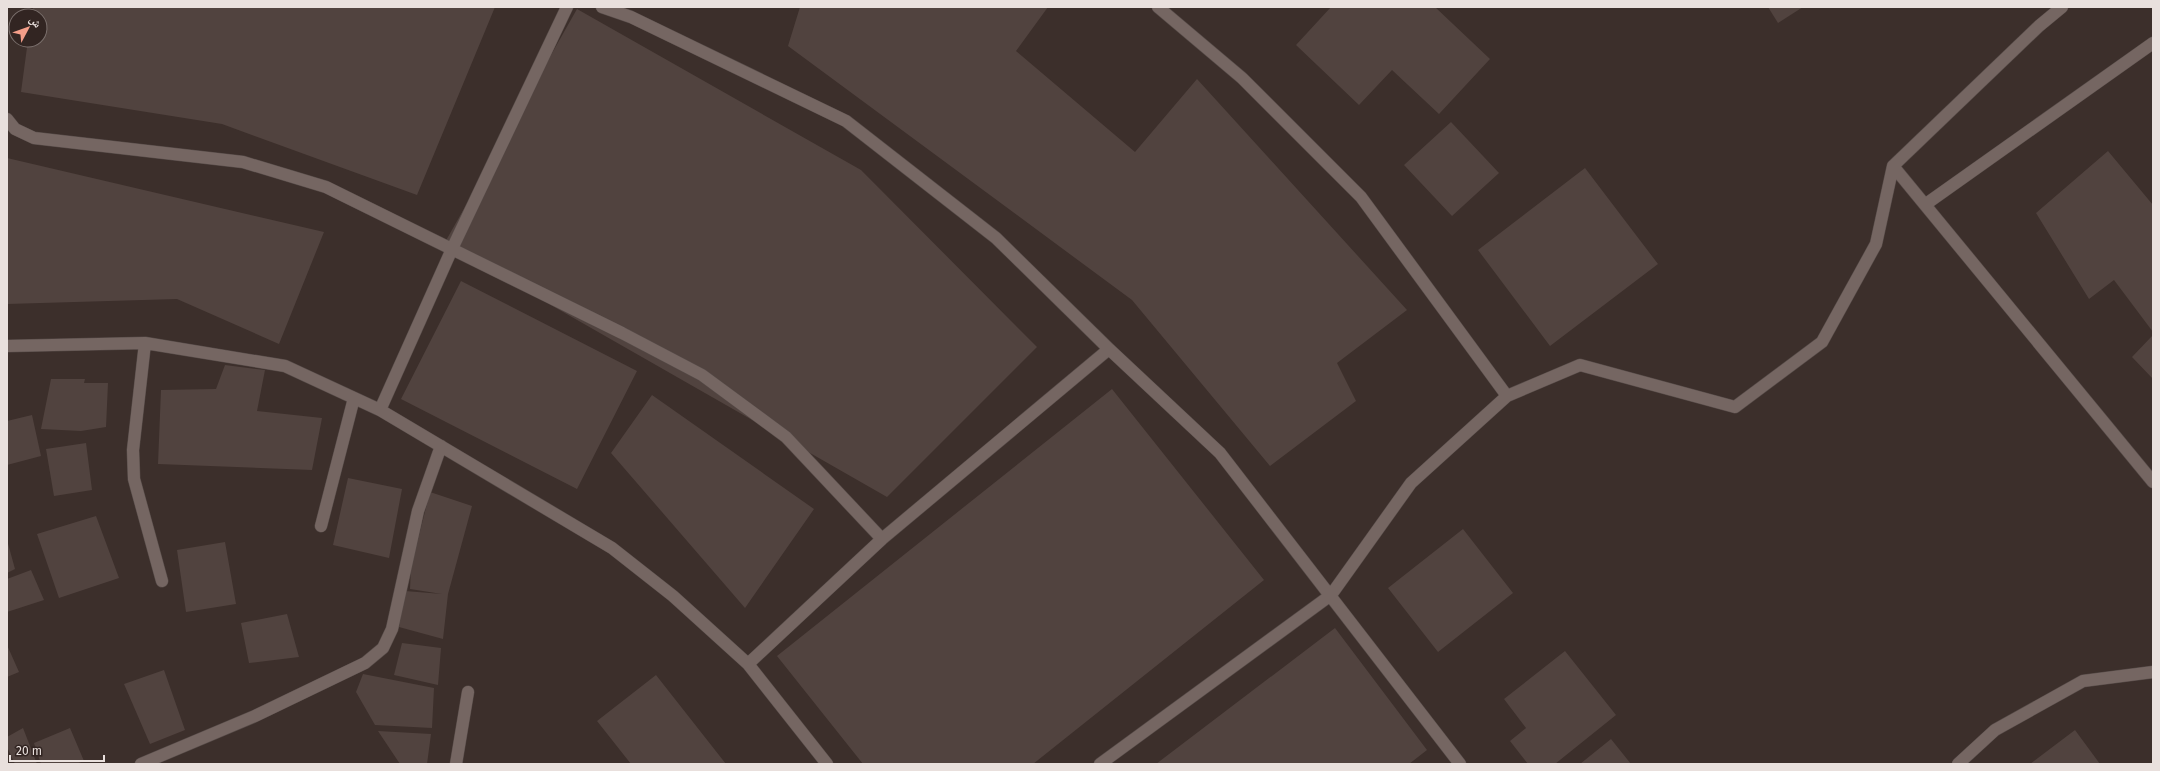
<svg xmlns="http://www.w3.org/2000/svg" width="2160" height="771" font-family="'Fira Sans','Noto Naskh Arabic',sans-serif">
	<rect width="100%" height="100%" fill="#3c2f2b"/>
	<!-- building -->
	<path fill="#51433f" d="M33 7H495L417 195 222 124 21 92 28 40H40V16H32Z
		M800 7H1048L1016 51 1135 152 1197 79 1407 310 1337 363 1356 401 1270 466 1132 300 788 46Z
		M1331 7H1435L1490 59 1439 114 1392 70 1359 105 1296 45Z
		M1768 7H1803L1778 23Z
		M577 9 861 170 1037 347 887 497 444 244Z
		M1451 122 1499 173 1452 216 1404 165Z
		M2108 151 2153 205V332L2114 280 2089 299 2036 213Z
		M7 158 324 232 279 344 177 299 7 304Z
		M1585 168 1658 264 1550 346 1478 250Z
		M461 281 637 371 577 489 401 399Z
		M2153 335V379L2132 357Z
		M225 365 265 370 257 411 322 418 312 470 158 464 161 390 216 389Z
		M51 379H85L84 383H108L106 427 81 431 41 429Z
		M1112 389 1264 580 1033 764H863L777 656Z
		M652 395 814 509 745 608 611 453Z
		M32 415 41 456 7 465V421Z
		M86 443 92 490 54 496 46 449Z
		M348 478 402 489 389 558 333 545Z
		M430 492 472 506 448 594 443 639 399 627 405 591 442 594 410 589 411 567Z
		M96 516 119 578 59 598 37 534Z
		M1463 529 1513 593 1438 652 1388 588Z
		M7 540 15 569 7 573Z
		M225 542 236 604 186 612 177 550Z
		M31 570 44 600 7 612V579Z
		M287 614 299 657 249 663 241 623Z
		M1335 628 1427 750 1409 764H1156Z
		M402 643 441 648 438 685 394 675Z
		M7 645 19 672 7 677Z
		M1565 651 1616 715 1555 764H1528L1510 741 1526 728 1504 699Z
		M164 670 185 730 150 744 124 684Z
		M363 674 434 688 432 728 375 725 356 692Z
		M656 675 726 764H631L597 721Z
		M23 728 37 764H15L7 747V737Z
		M70 728 84 761 76 764H41L34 743Z
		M2075 730 2100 764H2030Z
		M378 731 431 734 427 764H400Z
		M1611 739 1631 764H1580Z"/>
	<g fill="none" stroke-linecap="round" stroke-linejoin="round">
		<defs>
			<path id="minor" d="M602 7 631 17 846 121 996 238 1109 349 1220 453 1460 764
				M1158 7 1242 78 1361 197 1507 396
				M7 119 15 129 34 138 243 162 326 187 622 333 702 375 786 437 882 539
				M1893 166 2153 482
				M1926 204 2153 43
				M145 343 133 450 134 479 162 581
				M7 346 145 343 285 366 380 410 612 548 673 596 748 664 827 764
				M380 410 452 249 567 7
				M321 526 354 398
				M748 664 882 539 1109 349
				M141 764 255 716 365 663 383 648 392 629 418 511 441 446
				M456 764 468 692
				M1100 764 1331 595 1411 483 1507 396 1580 365 1735 407 1822 342 1876 244 1893 166 2039 26 2062 7
				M1958 764 1995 730 2083 681 2153 672"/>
		</defs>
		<!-- minor casing -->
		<use href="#minor" stroke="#564b48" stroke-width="13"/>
		<!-- minor -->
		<use href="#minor" stroke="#756662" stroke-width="12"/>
	</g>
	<!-- border -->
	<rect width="2160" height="771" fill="none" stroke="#e9e0dd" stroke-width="16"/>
	<!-- north arrow -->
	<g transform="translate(28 28) rotate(49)"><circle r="19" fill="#322522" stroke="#7b706d"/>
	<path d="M0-3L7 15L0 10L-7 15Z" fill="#f49e89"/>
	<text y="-6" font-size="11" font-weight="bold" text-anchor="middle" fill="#e9e0dd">ش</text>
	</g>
	<!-- scale -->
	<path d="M10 755v6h94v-6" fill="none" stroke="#e9e0dd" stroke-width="2"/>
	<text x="16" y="755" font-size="12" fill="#e9e0dd" stroke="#322522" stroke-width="3" paint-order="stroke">20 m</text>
</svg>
